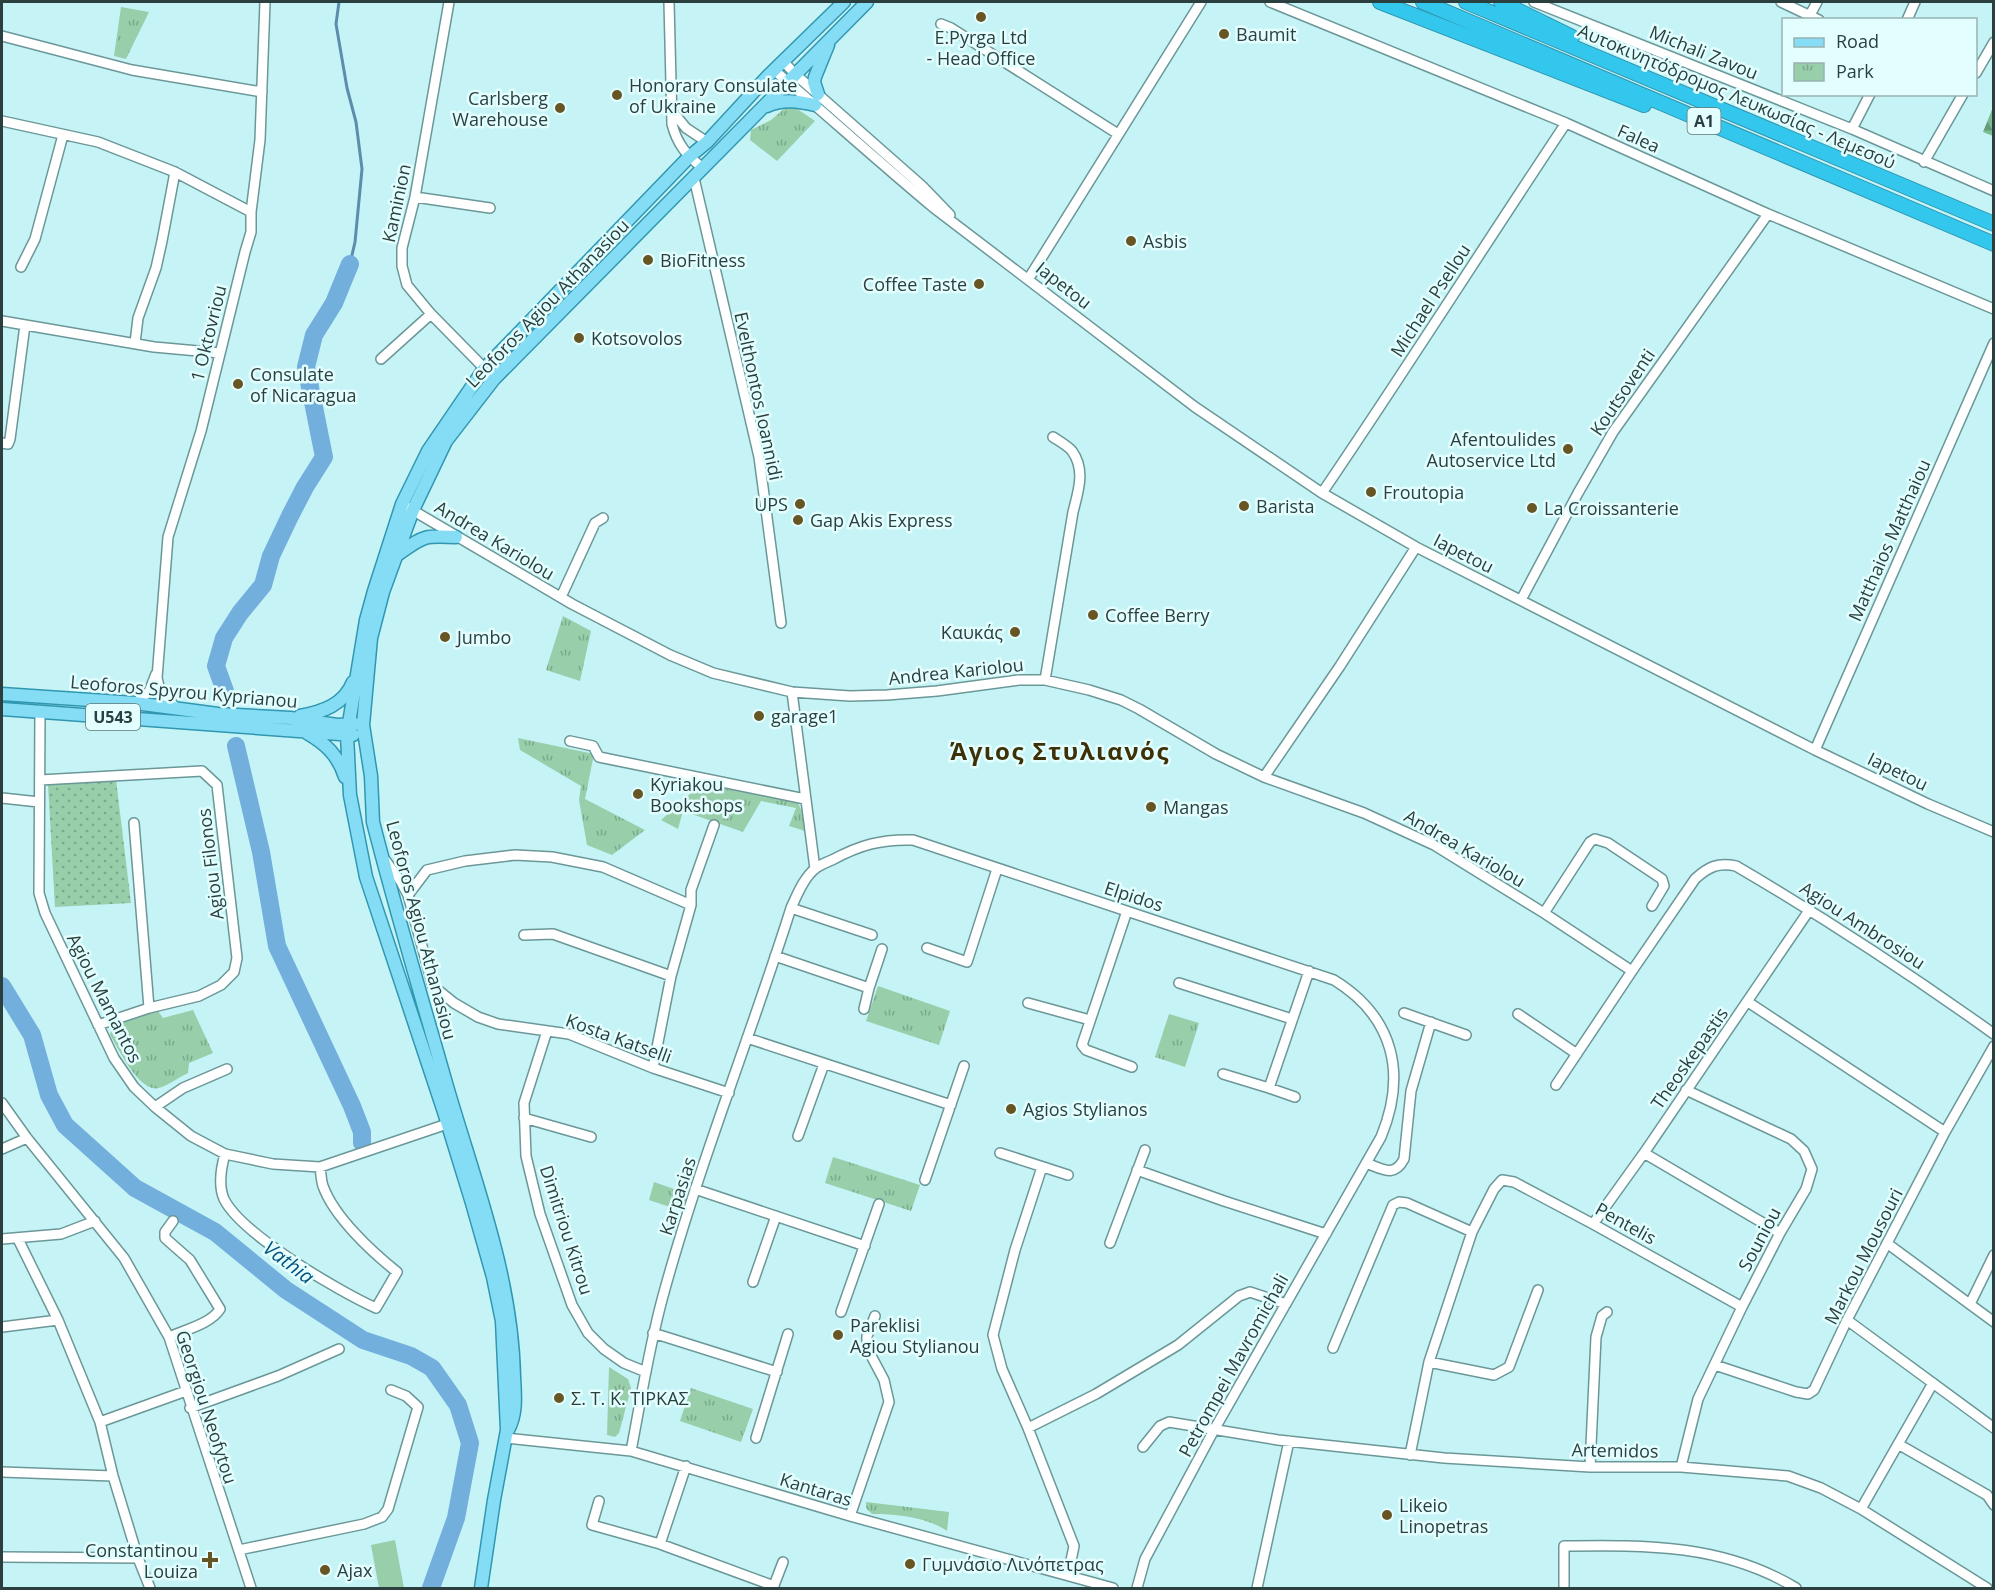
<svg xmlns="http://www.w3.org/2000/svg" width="1995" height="1590" font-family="'Open Sans',sans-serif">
	<defs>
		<pattern id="grass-dots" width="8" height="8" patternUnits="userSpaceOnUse" patternTransform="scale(1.5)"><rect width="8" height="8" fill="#98ceaa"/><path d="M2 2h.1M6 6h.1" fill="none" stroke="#7ca98c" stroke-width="1.8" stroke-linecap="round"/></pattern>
		<pattern id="forest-firs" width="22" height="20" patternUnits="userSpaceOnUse" patternTransform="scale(1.5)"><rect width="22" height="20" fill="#7bbd92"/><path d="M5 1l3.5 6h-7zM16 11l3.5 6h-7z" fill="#659b79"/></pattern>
		<pattern id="park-tufts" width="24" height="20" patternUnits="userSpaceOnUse" patternTransform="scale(1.5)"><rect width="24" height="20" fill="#98ceaa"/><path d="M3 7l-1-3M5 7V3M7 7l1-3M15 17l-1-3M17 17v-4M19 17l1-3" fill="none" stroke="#7ca98c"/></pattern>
	</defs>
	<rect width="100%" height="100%" fill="#c6f4f6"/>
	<!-- grass -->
	<path fill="url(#grass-dots)" d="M116 780 131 903 55 907 48 785Z"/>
	<!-- forest -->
	<path fill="url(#forest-firs)" d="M1993 107V136L1983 132Z"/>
	<!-- park -->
	<path fill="url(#park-tufts)" d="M121 7 149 12 126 59 114 56Z
		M785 108H796L815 121 777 161 750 140 751 130 771 120Z
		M563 616 591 631 580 681 546 670Z
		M518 738 594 754 585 799 645 830 612 855 587 845 579 800 581 786 520 750Z
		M700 785 796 799 805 818 806 833 802 830 789 826 796 808 761 801 743 832 683 811 678 829 661 820Z
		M878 986 950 1011 939 1045 866 1021Z
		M193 1010 213 1053 189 1063 188 1073C179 1077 169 1085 159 1088 139 1093 119 1049 110 1035 115 1014 141 1015 158 1011L163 1018Z
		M1169 1014 1199 1023 1185 1067 1155 1057Z
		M833 1157 920 1185 911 1211 825 1183Z
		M654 1182 688 1194 682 1211 649 1200Z
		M609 1367 628 1379 631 1388 619 1433 615 1437 607 1435Z
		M691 1388 753 1409 741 1442 680 1421Z
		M866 1502 949 1512 947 1531C927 1517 896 1514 872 1514L866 1508Z"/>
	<!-- garden -->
	<path fill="#98ceaa" d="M395 1540 404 1588H379L371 1545Z"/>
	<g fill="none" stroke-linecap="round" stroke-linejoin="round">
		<!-- stream -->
		<path stroke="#5d8dad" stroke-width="3" d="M339 2 336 24 347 88 356 122 362 169 355 242 350 264"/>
		<!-- river -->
		<path stroke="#72afdc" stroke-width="18" d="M225 691 216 666 224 638 240 613 263 585 271 556 290 516 305 487 324 457 306 367 314 335 334 303 350 264
			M236 746 261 852 277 946 352 1106 362 1132V1143
			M2 986 32 1035 49 1095 65 1125 135 1188 215 1232 286 1290 363 1340 411 1356 432 1368 458 1405 470 1443 456 1518 431 1588"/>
		<defs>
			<path id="minor" d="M449 2 415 197 402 248V266L407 285 431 314 489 373
				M669 2 672 124C677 144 687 156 703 168
				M1270 2 1566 123 1768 214 1994 309
				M1534 2 1852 129 1994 191
				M1781 2 1819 20
				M1810 15 1817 2
				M1907 20 1915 2
				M941 24 951 28 1118 134
				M2 36 132 70 262 92
				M783 61 796 75 922 186 950 215
				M774 70C828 116 880 163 934 208L1195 407 1322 493 1416 547 1815 750 1928 804 1994 832
				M1976 73 1994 42
				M673 112 686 128 707 142
				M2 121 98 142 175 172 251 212
				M1852 129 1870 94
				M1924 162 1963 94
				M694 178 759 457 781 623
				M415 197 490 208
				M21 267 35 239 63 135
				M1029 278 1201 2
				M2 321 154 347 220 353
				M135 343 138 318 156 268 162 241 175 172
				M381 359 431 314
				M2 443 8 444 10 439 25 325
				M1322 493C1405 371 1484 246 1566 123
				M402 504 572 604 670 655 713 673 792 692 850 696 887 695 937 691 1019 680H1045L1089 690 1121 700 1139 709 1216 754 1264 777 1364 813 1434 845 1544 913 1632 971
				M561 597 595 523 603 518
				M1521 600 1578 493 1613 432 1768 214
				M1045 680 1073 512C1078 492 1086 470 1072 451 1068 446 1059 441 1053 437
				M792 692 815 869
				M135 703 149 692 156 674
				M177 709 160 690 157 678 168 537 201 431 245 252 251 232V212L260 140 265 2
				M40 712 39 893 45 913 114 1058 134 1087 155 1107 191 1136 225 1154 273 1164 320 1167 453 1122
				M570 741 593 746 599 757 805 799
				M1815 750 1994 343
				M1264 777 1340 666 1416 547
				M40 780 202 771 217 785 237 958 234 972 221 985 199 996 149 1008 98 1025
				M2 798 39 802
				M134 823 149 1008
				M386 861 401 882 408 895 433 986 454 1003 478 1017 498 1024 569 1034 653 1068 729 1093
				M408 895 427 870 465 861 515 855 552 857 603 867 691 905
				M791 908 872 935
				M1127 911 1082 1045 1086 1050 1132 1067
				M1544 913 1590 842 1595 839 1608 843 1662 879 1664 886 1652 906
				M524 935 553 934 671 976
				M927 948 967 962 997 869
				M775 956 869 988 864 1009
				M1179 983 1292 1019
				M869 988 882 949
				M1748 1002 1945 1132
				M1028 1003 1090 1020
				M1404 1013 1466 1035
				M1518 1014 1577 1054
				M547 1031 524 1103 526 1156 540 1214 572 1305 588 1333 604 1349 624 1363 646 1372
				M747 1038 951 1105
				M653 1068 671 976 691 905V890L714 825
				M1223 1074 1269 1088
				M1556 1085 1632 971 1695 879C1708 867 1718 862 1736 866 1825 918 1910 974 1994 1034
				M1295 1097 1269 1088 1309 971
				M2 1103 27 1138 124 1258 169 1337 251 1588
				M155 1107 183 1088 227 1069
				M524 1118 591 1137
				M798 1136 824 1064
				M2 1149 27 1138
				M1000 1153 1068 1175
				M1644 1153 1780 1233
				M225 1154C221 1168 218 1185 224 1199 241 1234 340 1292 376 1308L397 1272C372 1252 334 1217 323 1186 321 1180 321 1173 320 1167
				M1366 1163C1383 1169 1394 1178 1404 1159L1411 1091 1431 1022
				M1042 1167 1015 1250 993 1335 1002 1369 1028 1428 1074 1546 1068 1575
				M1137 1170 1224 1201 1326 1234
				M925 1180 964 1066
				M695 1189 865 1246
				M1593 1224 1644 1153 1810 909
				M2 1239 61 1234 95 1221
				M18 1239 58 1320 100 1422 113 1476 138 1558 150 1588
				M1110 1243 1145 1150
				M1888 1244 1994 1322
				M753 1282 776 1216
				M1970 1304 1994 1255
				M841 1312 879 1204
				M1847 1320 1994 1428
				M2 1327 58 1320
				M653 1333 777 1372
				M169 1337C184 1330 211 1324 220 1309L190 1260 165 1238V1232L173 1221
				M1333 1348 1393 1205 1399 1202 1407 1203 1472 1232
				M1429 1362 1494 1375 1509 1367 1538 1290
				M1715 1365 1796 1392 1808 1394 1814 1390 1847 1320 1945 1132 1994 1046
				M190 1408 278 1376 339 1349
				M100 1422 186 1391
				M1028 1428 1096 1394 1178 1345 1239 1296 1250 1292 1286 1304
				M506 1438 631 1451 850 1516 1113 1588
				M756 1438 788 1334
				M1898 1444 1987 1495 1994 1505
				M1143 1447 1160 1426 1169 1422 1278 1440 1444 1458 1590 1467H1681L1788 1476 1821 1488 1861 1509 1987 1588
				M631 1451C641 1399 649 1347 663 1296 699 1164 750 1038 791 908 797 895 804 877 816 868 820 865 827 862 832 860 860 845 881 839 913 840L1334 980C1394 1017 1407 1074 1381 1137L1214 1430 1145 1559 1137 1588
				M1410 1455 1429 1362 1472 1232 1494 1189 1502 1180 1514 1182 1593 1224 1742 1307
				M1590 1467 1596 1337 1602 1316 1607 1312
				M1681 1467 1698 1399 1742 1307 1780 1233 1806 1189 1812 1169 1804 1151 1791 1139 1686 1090
				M2 1472 113 1476
				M599 1501 592 1525 660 1544 774 1586
				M1861 1509 1933 1383
				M850 1516 889 1402 884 1380 867 1348V1336L875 1316
				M660 1544 686 1466
				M239 1550 364 1524 382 1517 388 1509 418 1407 406 1396 391 1390
				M2 1557 138 1558
				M773 1588 783 1562
				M1257 1588 1289 1441
				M1564 1588V1546C1647 1545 1723 1544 1796 1588"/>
			<path id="major" d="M818 94 814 82 815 77 828 45
				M767 106C784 99 797 101 815 105
				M397 555C424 536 423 535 456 537
				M2 694 135 703 218 714 290 718 337 725 355 724
				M2 709 353 735
				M300 716C322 712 344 705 353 682
				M307 733C326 744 338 755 345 777
				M508 1430C517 1414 515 1395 514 1377 512 1273 472 1175 444 1076 420 992 395 908 373 822L371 776 363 725 371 638 383 592 413 510 446 441 494 379 867 2
				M481 1588 494 1500 507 1430 502 1321 493 1277 472 1203 444 1112 366 877 350 795 347 735 366 620 374 591 402 504 428 451 484 369 689 157 707 142 768 76 844 2"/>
			<path id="highway" d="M1380 2 1644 105
				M1423 2 1994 244
				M1466 2 1994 224
				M1501 2 1572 37"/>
		</defs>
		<!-- minor casing -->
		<use href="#minor" stroke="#6b9798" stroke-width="12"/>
		<!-- major casing -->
		<use href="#major" stroke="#3197b1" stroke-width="15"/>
		<!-- highway casing -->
		<use href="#highway" stroke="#3197b1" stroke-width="16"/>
		<!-- minor -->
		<use href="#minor" stroke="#fff" stroke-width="9"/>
		<!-- major -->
		<use href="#major" stroke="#85ddf5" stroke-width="12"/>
		<!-- highway -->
		<use href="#highway" stroke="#34c7ee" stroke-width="14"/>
	</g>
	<!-- markers -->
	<g fill="#675523" stroke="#e2fefe" stroke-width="2">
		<circle cx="981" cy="17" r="6"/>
		<circle cx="1224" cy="34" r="6"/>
		<circle cx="617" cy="95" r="6"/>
		<circle cx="560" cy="108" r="6"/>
		<circle cx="1131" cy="241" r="6"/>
		<circle cx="648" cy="260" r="6"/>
		<circle cx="979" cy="284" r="6"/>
		<circle cx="579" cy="338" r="6"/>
		<circle cx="238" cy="384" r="6"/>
		<circle cx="1568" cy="449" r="6"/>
		<circle cx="1371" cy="492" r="6"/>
		<circle cx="800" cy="504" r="6"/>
		<circle cx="1244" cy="506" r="6"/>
		<circle cx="1532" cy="508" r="6"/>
		<circle cx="798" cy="520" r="6"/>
		<circle cx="1093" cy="615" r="6"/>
		<circle cx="1015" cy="632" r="6"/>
		<circle cx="445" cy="637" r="6"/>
		<circle cx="759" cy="716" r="6"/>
		<circle cx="638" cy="794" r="6"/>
		<circle cx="1151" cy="807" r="6"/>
		<circle cx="1011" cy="1109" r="6"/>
		<circle cx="838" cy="1335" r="6"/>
		<circle cx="559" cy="1398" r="6"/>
		<circle cx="1387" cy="1515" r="6"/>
		<path d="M207 1551h6v6h6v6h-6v6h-6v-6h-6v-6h6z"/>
		<circle cx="910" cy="1564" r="6"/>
		<circle cx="325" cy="1570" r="6"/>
	</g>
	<g text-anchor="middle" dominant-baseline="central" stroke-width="5" stroke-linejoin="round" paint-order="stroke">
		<!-- shield labels -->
		<g fill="#e2fefe" stroke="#637878" stroke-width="1.5">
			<rect x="1687.5" y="108" width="33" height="26" rx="4.5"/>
			<rect x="86" y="704" width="54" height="26" rx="4.5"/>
		</g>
		<g font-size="16" font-weight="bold" fill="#2c3f3f">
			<text x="1704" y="121">A1</text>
			<text x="113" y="717">U543</text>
		</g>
		<!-- poi labels -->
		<g font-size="18" fill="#2c3f3f" stroke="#e2fefe" text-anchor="start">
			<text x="1236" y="34">Baumit</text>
			<text x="981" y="37" text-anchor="middle">E.Pyrga Ltd<tspan x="981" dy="21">- Head Office</tspan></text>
			<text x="629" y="85">Honorary Consulate<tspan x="629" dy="21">of Ukraine</tspan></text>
			<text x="548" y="98" text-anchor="end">Carlsberg<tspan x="548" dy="21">Warehouse</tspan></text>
			<text x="1143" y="241">Asbis</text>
			<text x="660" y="260">BioFitness</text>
			<text x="967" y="284" text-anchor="end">Coffee Taste</text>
			<text x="591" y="338">Kotsovolos</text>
			<text x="250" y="374">Consulate<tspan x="250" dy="21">of Nicaragua</tspan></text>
			<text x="1556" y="439" text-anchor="end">Afentoulides<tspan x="1556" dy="21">Autoservice Ltd</tspan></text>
			<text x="1383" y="492">Froutopia</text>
			<text x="788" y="504" text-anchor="end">UPS</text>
			<text x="1256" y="506">Barista</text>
			<text x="1544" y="508">La Croissanterie</text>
			<text x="810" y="520">Gap Akis Express</text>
			<text x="1105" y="615">Coffee Berry</text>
			<text x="1003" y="632" text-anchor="end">Καυκάς</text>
			<text x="457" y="637">Jumbo</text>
			<text x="771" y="716">garage1</text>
			<text x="650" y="784">Kyriakou<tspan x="650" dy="21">Bookshops</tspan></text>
			<text x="1163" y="807">Mangas</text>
			<text x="1023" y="1109">Agios Stylianos</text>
			<text x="850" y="1325">Pareklisi<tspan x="850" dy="21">Agiou Stylianou</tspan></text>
			<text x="571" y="1398">Σ. Τ. Κ. ΤΙΡΚΑΣ</text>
			<text x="1399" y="1505">Likeio<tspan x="1399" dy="21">Linopetras</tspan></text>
			<text x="198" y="1550" text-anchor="end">Constantinou<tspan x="198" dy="21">Louiza</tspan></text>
			<text x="922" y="1564">Γυμνάσιο Λινόπετρας</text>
			<text x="337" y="1570">Ajax</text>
		</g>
		<!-- street labels -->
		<g font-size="18" fill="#2c3f3f" stroke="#e2fefe">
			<text transform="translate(1704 52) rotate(22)">Michali Zavou</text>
			<text transform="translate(1737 96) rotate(23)">Αυτοκινητόδρομος Λευκωσίας - Λεμεσού</text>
			<text transform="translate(1639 138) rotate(24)">Falea</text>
			<text transform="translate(396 203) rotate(-78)">Kaminion</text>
			<text transform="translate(1064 285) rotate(38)">Iapetou</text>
			<text transform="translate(1430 300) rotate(-57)">Michael Psellou</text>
			<text transform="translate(547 303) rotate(-46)">Leoforos Agiou Athanasiou</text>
			<text transform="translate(208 333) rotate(-76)">1 Oktovriou</text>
			<text transform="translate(1622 392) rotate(-56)">Koutsoventi</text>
			<text transform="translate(759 396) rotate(78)">Evelthontos Ioannidi</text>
			<text transform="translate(495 540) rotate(31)">Andrea Kariolou</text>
			<text transform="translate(1889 540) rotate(-66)">Matthaios Matthaiou</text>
			<text transform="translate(1464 553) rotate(27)">Iapetou</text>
			<text transform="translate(956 671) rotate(-6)">Andrea Kariolou</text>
			<text transform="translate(184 691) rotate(5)">Leoforos Spyrou Kyprianou</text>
			<text transform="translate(1898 771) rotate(26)">Iapetou</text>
			<text transform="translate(1465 848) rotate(30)">Andrea Kariolou</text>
			<text transform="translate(210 864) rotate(-97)">Agiou Filonos</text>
			<text transform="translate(1134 896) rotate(18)">Elpidos</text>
			<text transform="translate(1863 925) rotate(33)">Agiou Ambrosiou</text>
			<text transform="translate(422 930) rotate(75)">Leoforos Agiou Athanasiou</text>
			<text transform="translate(105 998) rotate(63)">Agiou Mamantos</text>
			<text transform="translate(619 1038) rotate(20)">Kosta Katselli</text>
			<text transform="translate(1689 1058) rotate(-55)">Theoskepastis</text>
			<text transform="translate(677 1196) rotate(-72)">Karpasias</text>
			<text transform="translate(1626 1223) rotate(29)">Pentelis</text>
			<text transform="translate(567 1230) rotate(72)">Dimitriou Kitrou</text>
			<text transform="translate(1759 1239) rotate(-62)">Souniou</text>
			<text transform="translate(1863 1256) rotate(-63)">Markou Mousouri</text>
			<text transform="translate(1233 1365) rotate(-61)">Petrompei Mavromichali</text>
			<text transform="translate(207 1407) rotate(72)">Georgiou Neofytou</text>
			<text transform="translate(1615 1450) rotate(1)">Artemidos</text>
			<text transform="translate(816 1489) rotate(17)">Kantaras</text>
		</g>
		<!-- water labels -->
		<g font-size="20" font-style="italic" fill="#06537e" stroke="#e2fefe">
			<text transform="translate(289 1262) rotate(37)">Vathia</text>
		</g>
		<!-- district labels -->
		<g font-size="24" font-weight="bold" letter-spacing="1.5" fill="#3f3107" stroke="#e2fefe">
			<text x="1060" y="750">Άγιος Στυλιανός</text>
		</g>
	</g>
	<!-- border -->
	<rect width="1995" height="1590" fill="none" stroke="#2c3f3f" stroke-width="6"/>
	<!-- legend -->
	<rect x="1782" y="18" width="195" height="78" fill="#e2fefe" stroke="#99b2b2" stroke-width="1.5"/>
	<rect x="1794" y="38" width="30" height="9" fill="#85ddf5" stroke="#99b2b2" stroke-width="1.5"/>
	<text x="1836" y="48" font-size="18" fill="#2c3f3f">Road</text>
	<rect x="1794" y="63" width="30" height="18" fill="url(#park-tufts)" stroke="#99b2b2" stroke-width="1.5"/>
	<text x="1836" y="78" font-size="18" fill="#2c3f3f">Park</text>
</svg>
